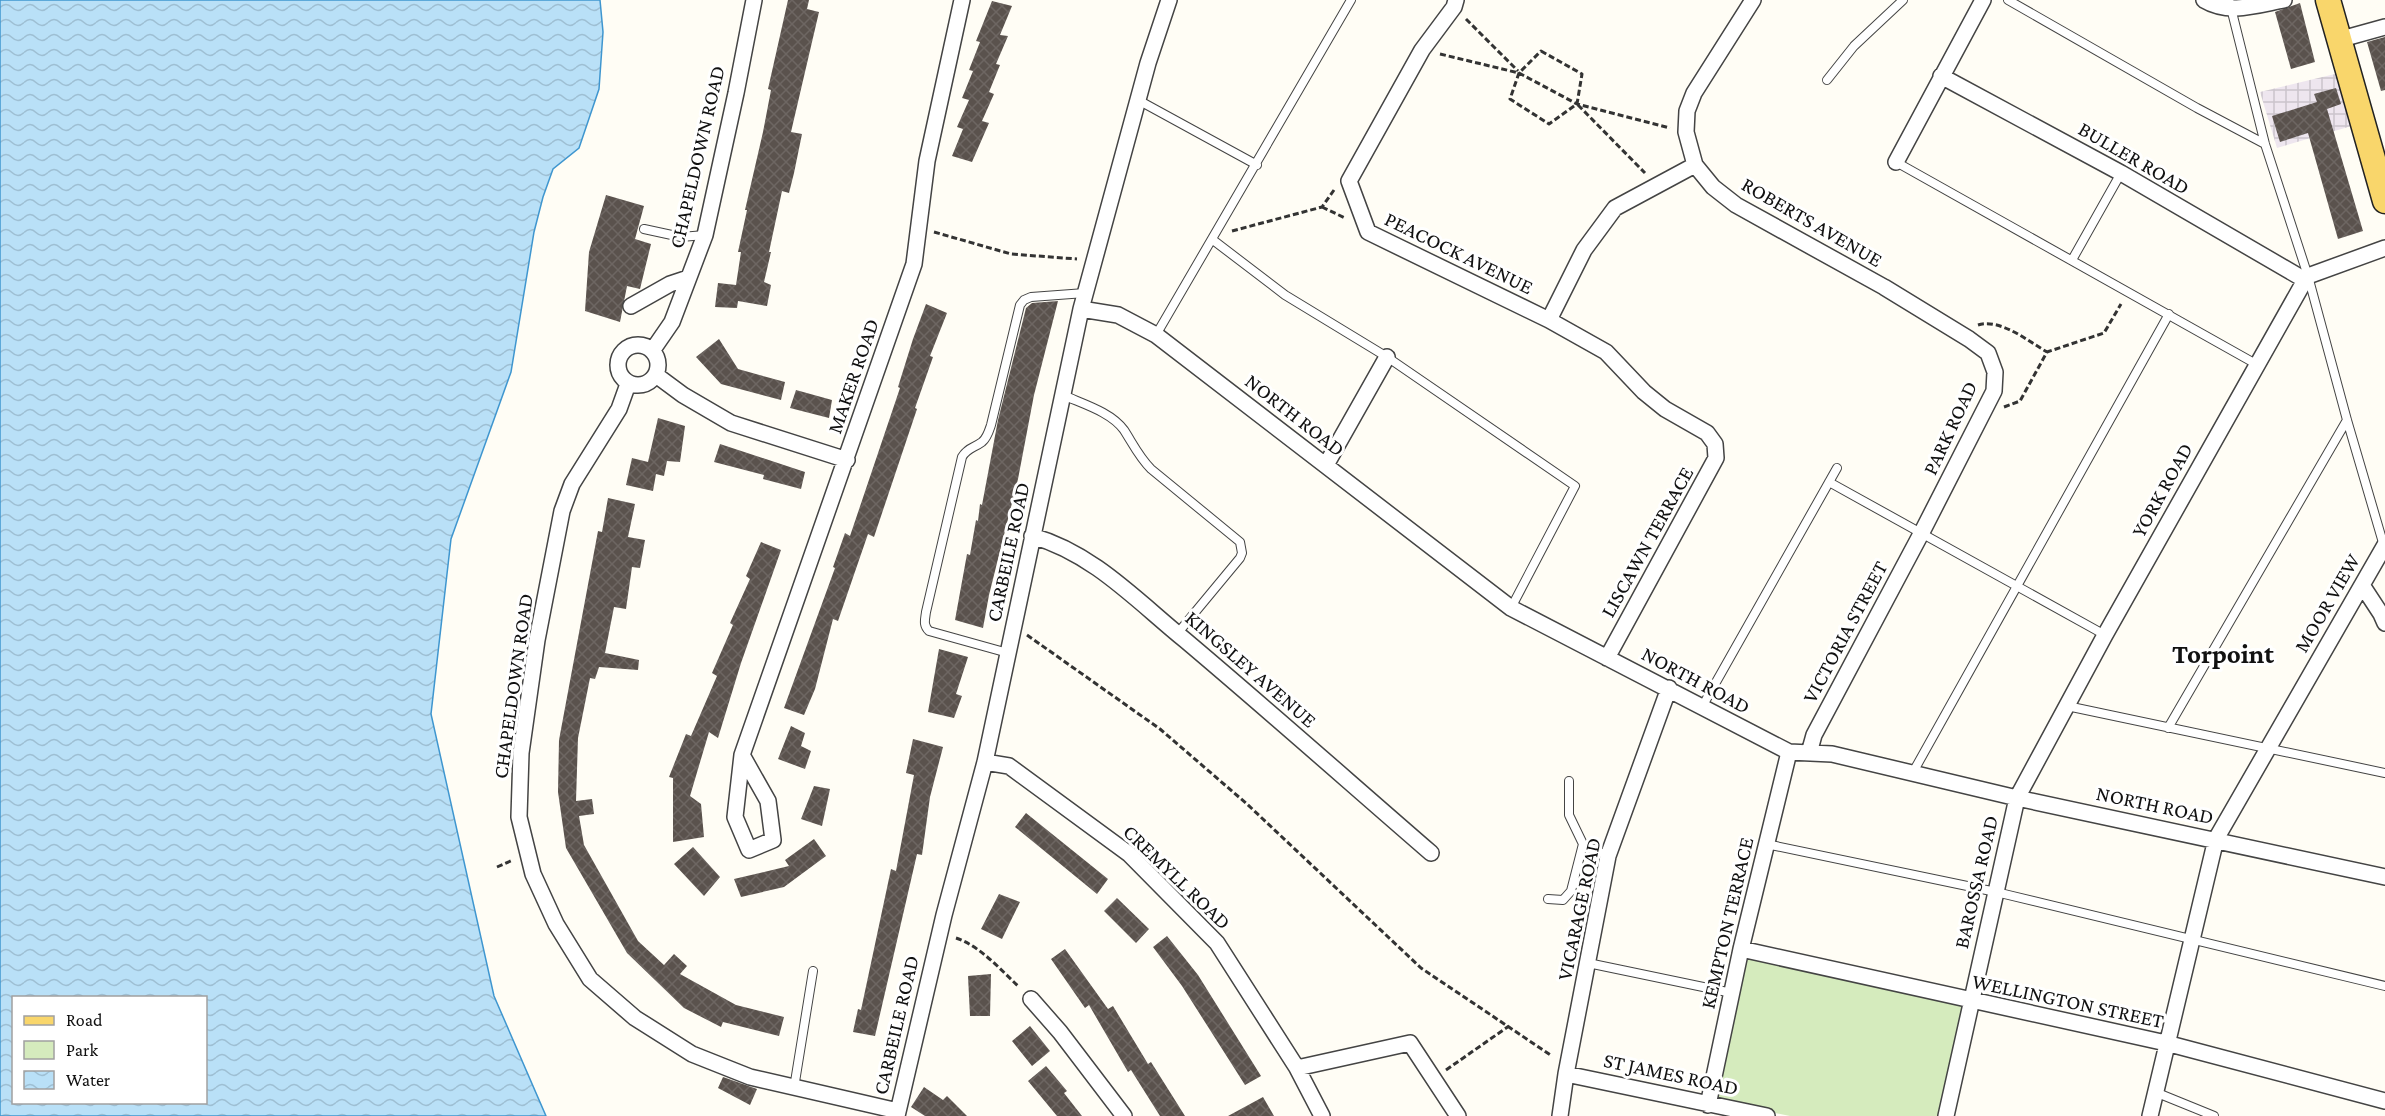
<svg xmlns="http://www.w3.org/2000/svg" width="2385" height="1116" font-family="'Crimson Pro',serif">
	<defs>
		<pattern id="industrial-grid" width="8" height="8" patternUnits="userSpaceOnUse" patternTransform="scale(1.5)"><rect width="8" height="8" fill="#eee6ef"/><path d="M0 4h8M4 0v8" fill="none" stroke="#cbc4cc"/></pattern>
		<pattern id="water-waves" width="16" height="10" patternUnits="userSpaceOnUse" patternTransform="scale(1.5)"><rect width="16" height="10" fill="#b9e0f7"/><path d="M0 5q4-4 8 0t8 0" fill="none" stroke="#9ebfd3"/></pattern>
		<pattern id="building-cross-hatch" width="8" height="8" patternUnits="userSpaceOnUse" patternTransform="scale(1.5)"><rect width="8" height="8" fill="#5a524d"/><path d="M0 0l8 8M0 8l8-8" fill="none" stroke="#6d6662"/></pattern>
	</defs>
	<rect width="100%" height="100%" fill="#fffdf5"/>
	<!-- industrial -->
	<path fill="url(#industrial-grid)" d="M2339 73 2355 125 2277 148 2260 92Z"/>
	<!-- park -->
	<path fill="#d5ebbd" d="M1744 953 1969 1004 1942 1116H1790L1712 1100Z"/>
	<!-- water -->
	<path fill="url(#water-waves)" stroke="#3f96cf" stroke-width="1.5" fill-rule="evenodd" d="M0 0H600L603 32 599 89 579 148 553 169 543 197 534 232 511 372 451 539 431 714 494 996 546 1116H0ZM14 998H206V1102H14Z"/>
	<!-- building -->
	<path fill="url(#building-cross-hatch)" d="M788 0H809L807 9 819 12 791 132 802 134 794 173 789 193 782 191 769 252H771L764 282 771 285 767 306 738 301 737 308 715 307 718 283 736 285 741 252H738L747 210H745L763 132 771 90 768 89Z
		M992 1 1012 6 1000 35 1008 36 996 64 1000 65 989 92 994 94 982 121 989 123 972 162 952 156 963 129 957 127 969 100 962 98 973 71 969 70 980 42 976 41Z
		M2300 3 2315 62 2291 69 2275 12Z
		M2385 37V90L2381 91 2367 42Z
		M2336 88 2341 104 2327 109 2363 231 2338 239 2308 133 2280 142 2272 116 2317 102 2314 94Z
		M606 195 644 206 635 239 651 244 640 289 627 286 620 322 585 311 589 252Z
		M1058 301 1034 395 1018 479 989 595 983 628 955 620 967 554 970 555 976 520 978 521 980 504 982 505 998 420 1026 308 1032 303Z
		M926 304 947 313 930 356 933 357 915 408 917 409 874 537 868 534 838 621 833 619 815 689 804 715 784 708 835 568 833 567 845 533 850 536 900 388 898 387 913 339Z
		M719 339 738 369 785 382 781 400 721 384 696 357Z
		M796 390 832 400 829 418 790 408Z
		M658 418 685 426 680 462 667 461 664 476 656 474 653 491 626 485 632 458 648 462Z
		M720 444 805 472 801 489 763 479 764 475 714 462Z
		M608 498 635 504 628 537 645 540 640 568 632 567 626 609 614 607 605 653 639 660 638 670 599 667 595 679 590 678 578 738 576 801 592 799 594 814 579 816 584 845 638 941 664 965 674 954 687 966 680 974 736 1005 784 1017 779 1036 723 1022 721 1027 684 1008 627 953 566 848 558 792 559 740 598 531 602 532Z
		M761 542 781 550 741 663 718 738 709 732 690 796 701 804 704 837 673 842V778L669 777 686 734 691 736 717 676 712 673 733 625 730 623 750 579 746 576Z
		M939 649 968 657 956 694 962 696 954 718 928 712Z
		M791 726 805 733 801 746 811 751 805 769 778 759Z
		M913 739 943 747 930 797 922 855 917 854 875 1036 853 1032 858 1009 861 1010 891 869 896 871 914 775 906 773Z
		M814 786 830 789 822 826 801 819Z
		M1026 813 1108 879 1097 894 1015 827Z
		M814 839 826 856 784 887 741 897 734 879 789 866 785 860Z
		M693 847 720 877 704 896 674 864Z
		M999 894 1020 902 1002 939 981 929Z
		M1117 898 1149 929 1136 943 1104 911Z
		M1167 936 1198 975 1261 1076 1245 1085 1182 986 1153 947Z
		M1065 949 1108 1009 1113 1006 1148 1064 1151 1062 1185 1116H1160L1131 1070 1128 1072 1089 1005 1085 1008 1051 959Z
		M991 974 990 1016H970L968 976Z
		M1030 1026 1050 1051 1032 1066 1012 1041Z
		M1046 1066 1067 1091 1064 1093 1082 1116H1057L1028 1081Z
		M723 1077 757 1089 750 1105 718 1088Z
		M924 1087 943 1100 947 1096 967 1116H925L911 1107Z
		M1263 1097 1274 1116H1228Z"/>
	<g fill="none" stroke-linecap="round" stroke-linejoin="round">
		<defs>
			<path id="lane" d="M2008 0 2197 108 2265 144
				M2229 0 2265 144 2308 276 2347 420 2384 546
				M1827 80 1854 46 1903 0
				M1138 100 1257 165
				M1896 162 2256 364
				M644 229 681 237 705 235
				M1213 240 1285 295 1387 357 1575 486 1511 608
				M2072 260 2121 173
				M1156 335 1351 0
				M1063 395C1083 404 1111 412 1124 430 1133 444 1139 457 1151 469L1240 542 1242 553 1240 558 1177 634
				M1829 482 2105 635
				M1008 653 929 631C923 625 925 620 926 612L962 457C967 448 974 448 982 442 987 438 989 431 991 425L1020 305 1024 300 1031 297 1085 293
				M2067 706 2385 773
				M1702 707 1837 468
				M2168 728 2347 420
				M1912 774 2169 314
				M1569 781V815L1583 844
				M1766 844 1996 892 2385 986
				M1548 899 1563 900 1571 891 1583 844 1608 856
				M1588 963 1732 993
				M794 1088 813 971
				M2155 1092 2214 1116"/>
			<path id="street" d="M1456 0 1454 7 1422 50 1349 181 1368 232 1549 320 1606 352 1644 392 1665 409 1707 433 1715 444 1716 458 1607 658
				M1753 0 1694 93 1687 111 1686 132 1695 165 1713 187 1736 205 1884 287 1969 339 1988 353 1995 372 1994 391 1922 532 1814 735 1809 753
				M2204 0C2229 15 2257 5 2284 0
				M2338 40 2385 27
				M1941 76 2121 173 2305 280
				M1896 162 1983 0
				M631 306 670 284 688 278
				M1081 309 1118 315 1156 335 1511 608 1789 752 1832 754 2017 798 2385 877
				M1549 320 1584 250 1615 208 1695 165
				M618 365a20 20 0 1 1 40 0a20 20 0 1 1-40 0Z
				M652 351 672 322 705 235 736 93 754 0
				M656 375 683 395 731 423 847 460
				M628 384 619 409 572 484 562 511 537 640 521 753 519 817 533 874 556 924 590 979 635 1018 692 1054 750 1077 898 1111
				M1326 465 1387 357
				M1032 536C1093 553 1137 601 1185 640 1268 710 1349 782 1431 853
				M2362 585 2381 614 2385 623
				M742 755 735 817 749 850 773 840 768 801 742 755 914 264 927 161 962 0
				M985 762 1009 766 1129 854 1217 943 1297 1068 1322 1116
				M1741 949 2166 1043 2385 1101
				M1031 999 1060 1032 1124 1116
				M1297 1068 1410 1043 1458 1116
				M1566 1074 1767 1116
				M1708 1105 1741 949 1789 752
				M897 1116 944 915 985 762 1081 309 1148 63 1169 0
				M1560 1116 1566 1074 1608 856 1669 688
				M1946 1116 2017 798 2105 635 2305 280 2308 276 2385 248
				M2150 1116 2216 839 2385 545"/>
			<path id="primary" d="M2328 0 2385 201"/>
		</defs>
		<!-- lane casing -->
		<use href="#lane" stroke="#444" stroke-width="10"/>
		<!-- street casing -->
		<use href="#street" stroke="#444" stroke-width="18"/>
		<!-- primary casing -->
		<use href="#primary" stroke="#222" stroke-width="27"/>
		<!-- path -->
		<path stroke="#333" stroke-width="3" stroke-dasharray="6 3" stroke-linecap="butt" d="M1466 19 1518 71
			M1541 51 1582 74 1577 104 1549 124 1510 99 1519 73Z
			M1440 54 1519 73 1577 104 1670 128
			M1578 105 1645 173
			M1322 207 1345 218
			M1232 231 1322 207 1334 190
			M934 232 1011 254 1077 259
			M1978 325C2000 318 2028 341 2047 352
			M2004 407 2020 401 2047 352 2104 333 2121 304
			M1027 635 1160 729 1247 804 1421 968 1552 1056
			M497 867 513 860
			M956 938C980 946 1001 970 1019 987
			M1446 1070 1509 1026"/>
		<!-- lane -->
		<use href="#lane" stroke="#fff" stroke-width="8"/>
		<!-- street -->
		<use href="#street" stroke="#fff" stroke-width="15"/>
		<!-- primary -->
		<use href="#primary" stroke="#f9d66b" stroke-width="24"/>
	</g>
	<g text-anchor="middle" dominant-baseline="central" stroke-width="6" stroke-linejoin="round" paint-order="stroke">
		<!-- street labels -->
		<g font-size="21" fill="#111" stroke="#fff">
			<text transform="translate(697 157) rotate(-77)">CHAPELDOWN ROAD</text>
			<text transform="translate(2134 158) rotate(30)">BULLER ROAD</text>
			<text transform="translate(1812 222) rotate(30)">ROBERTS AVENUE</text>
			<text transform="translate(1459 253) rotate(26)">PEACOCK AVENUE</text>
			<text transform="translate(853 376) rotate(-71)">MAKER ROAD</text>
			<text transform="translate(1295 415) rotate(38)">NORTH ROAD</text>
			<text transform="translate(1950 428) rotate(-65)">PARK ROAD</text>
			<text transform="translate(2162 490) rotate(-61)">YORK ROAD</text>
			<text transform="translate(1647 542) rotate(-61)">LISCAWN TERRACE</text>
			<text transform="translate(1008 552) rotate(-78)">CARBEILE ROAD</text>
			<text transform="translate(2327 603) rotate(-60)">MOOR VIEW</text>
			<text transform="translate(1845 632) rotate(-62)">VICTORIA STREET</text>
			<text transform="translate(1251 669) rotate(41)">KINGSLEY AVENUE</text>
			<text transform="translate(1696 680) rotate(28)">NORTH ROAD</text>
			<text transform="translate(513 686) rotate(-82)">CHAPELDOWN ROAD</text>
			<text transform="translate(2155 805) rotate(12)">NORTH ROAD</text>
			<text transform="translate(1177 877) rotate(44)">CREMYLL ROAD</text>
			<text transform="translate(1976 882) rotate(-77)">BAROSSA ROAD</text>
			<text transform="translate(1579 909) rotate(-78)">VICARAGE ROAD</text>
			<text transform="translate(1727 923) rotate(-77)">KEMPTON TERRACE</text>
			<text transform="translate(2068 1001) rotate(12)">WELLINGTON STREET</text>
			<text transform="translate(896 1025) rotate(-77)">CARBEILE ROAD</text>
			<text transform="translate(1671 1074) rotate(12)">ST JAMES ROAD</text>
		</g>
		<!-- district labels -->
		<g font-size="27" font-weight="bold" fill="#111" stroke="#fff">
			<text x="2223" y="654">Torpoint</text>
		</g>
	</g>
	<!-- legend -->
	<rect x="12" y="996" width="195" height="108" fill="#ffffff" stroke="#a0a0a0" stroke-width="1.5"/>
	<rect x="24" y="1016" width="30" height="9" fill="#f9d66b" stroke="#a0a0a0" stroke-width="1.5"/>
	<text x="66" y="1026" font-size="18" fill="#111111">Road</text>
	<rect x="24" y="1041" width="30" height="18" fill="#d5ebbd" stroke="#a0a0a0" stroke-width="1.5"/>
	<text x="66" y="1056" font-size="18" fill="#111111">Park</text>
	<rect x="24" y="1071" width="30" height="18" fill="url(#water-waves)" stroke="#a0a0a0" stroke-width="1.5"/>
	<text x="66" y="1086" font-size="18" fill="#111111">Water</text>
</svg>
